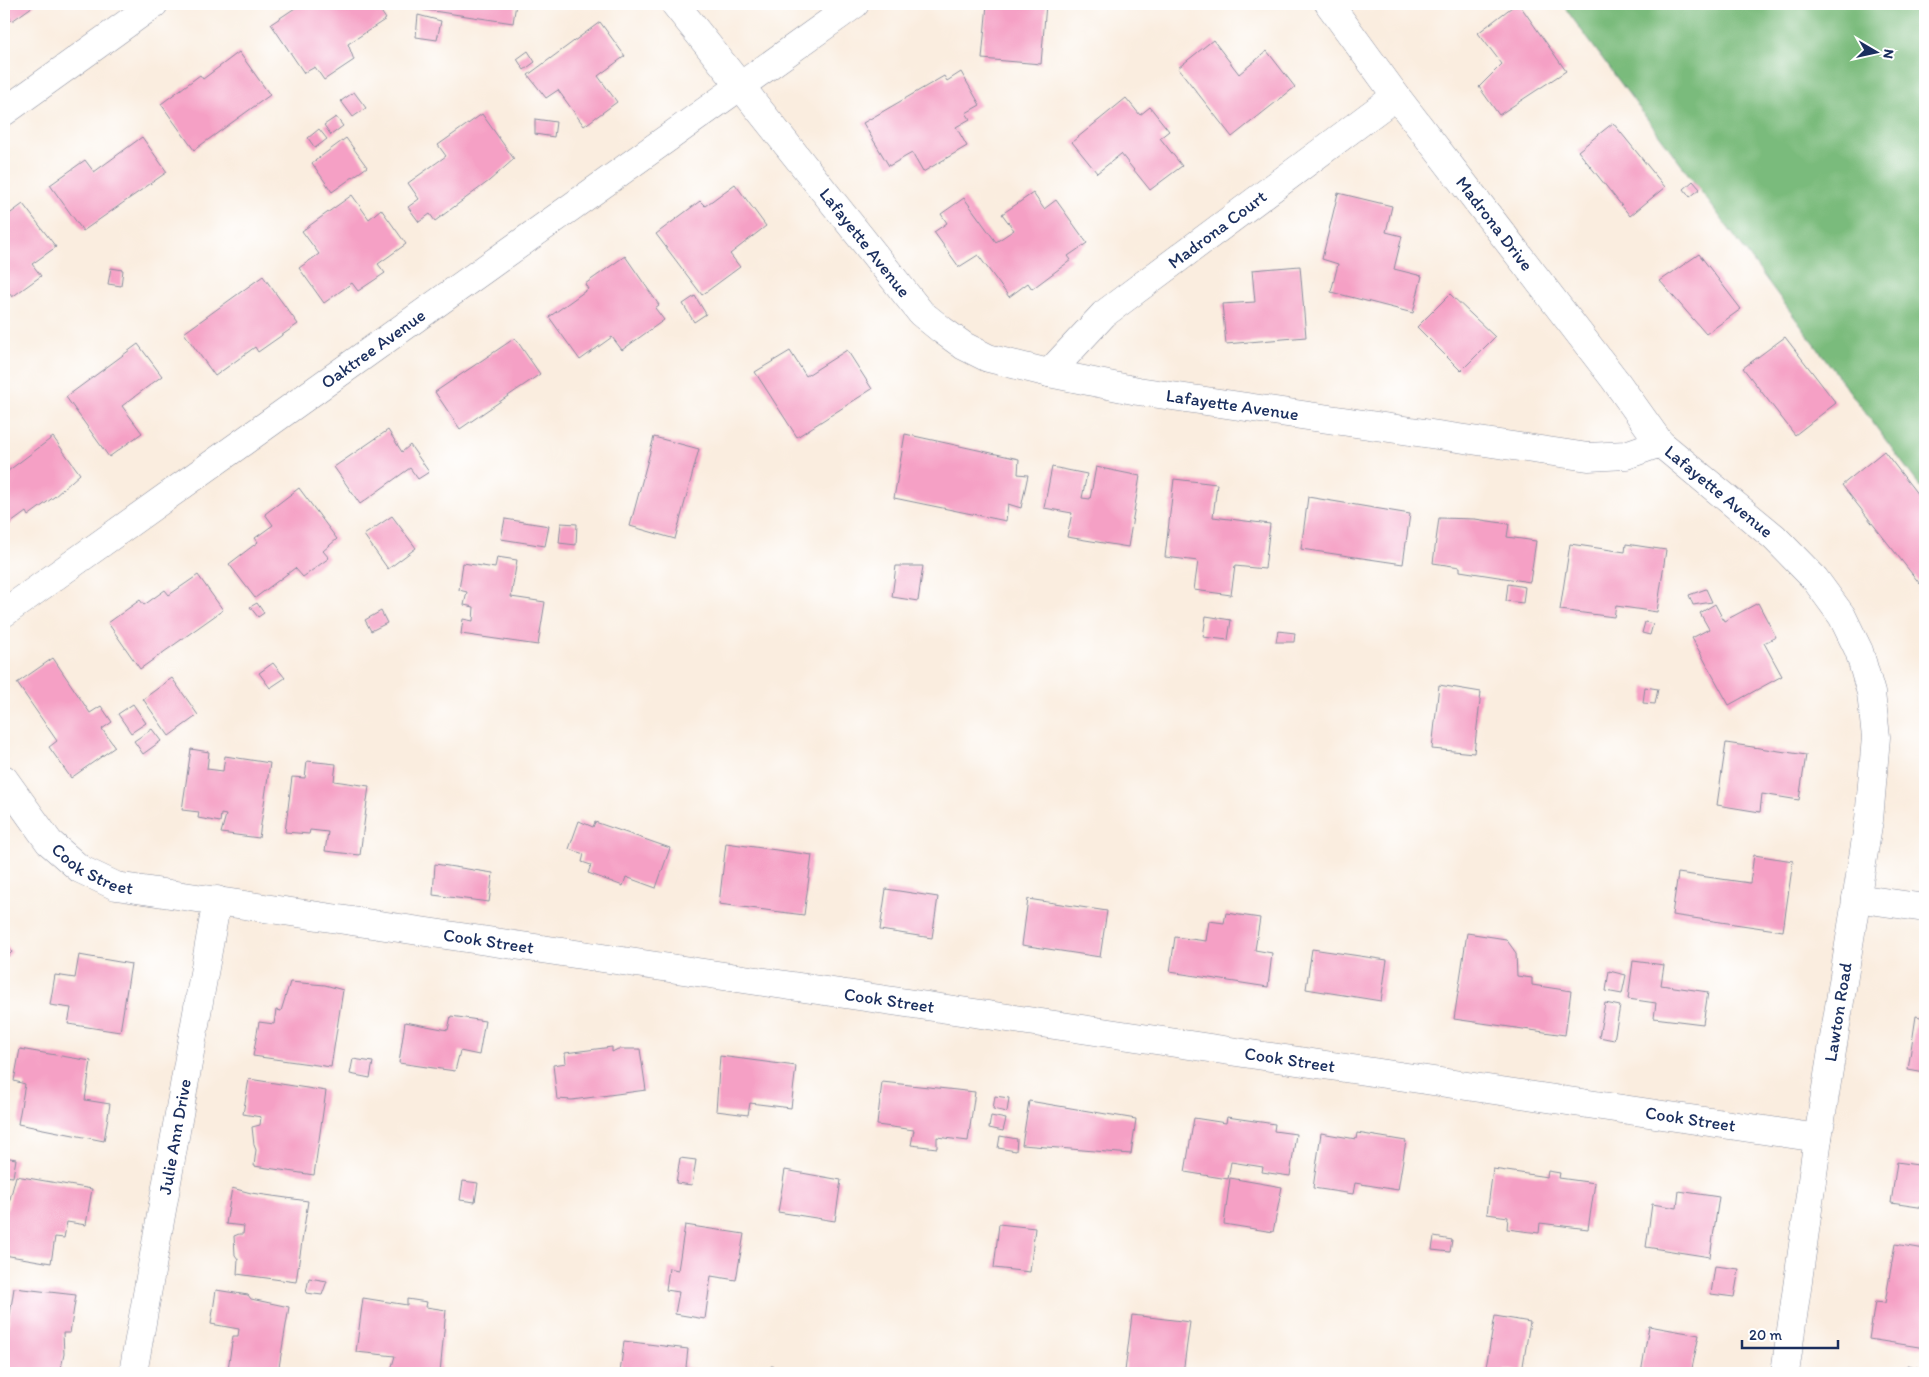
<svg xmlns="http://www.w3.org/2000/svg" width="1929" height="1377" font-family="Itim,sans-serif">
	<rect width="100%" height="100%" fill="#fff"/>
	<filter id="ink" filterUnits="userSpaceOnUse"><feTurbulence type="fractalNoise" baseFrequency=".02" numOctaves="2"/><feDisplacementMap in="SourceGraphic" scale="10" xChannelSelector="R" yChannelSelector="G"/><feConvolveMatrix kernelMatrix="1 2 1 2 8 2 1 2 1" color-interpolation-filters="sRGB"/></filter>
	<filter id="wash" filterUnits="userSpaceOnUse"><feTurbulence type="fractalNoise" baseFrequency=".0096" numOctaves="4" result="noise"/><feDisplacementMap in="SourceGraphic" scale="20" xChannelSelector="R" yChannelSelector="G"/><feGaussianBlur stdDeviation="1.12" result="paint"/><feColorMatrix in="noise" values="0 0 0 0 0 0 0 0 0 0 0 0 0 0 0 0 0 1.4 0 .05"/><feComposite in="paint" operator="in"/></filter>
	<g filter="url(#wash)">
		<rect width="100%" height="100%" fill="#faeddf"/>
		<!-- forest -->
		<path fill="#7abb7c" stroke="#4a756d" d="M1562 4H1925V493Z"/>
		<g id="blocks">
			<!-- building -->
			<path fill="#f5a0c5" d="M4 4H36L12 21 4 9Z
				M301 4H376L386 19 348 44 354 60 324 80 315 67 304 73 271 24Z
				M421 4H516L513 23 420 9Z
				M987 4H1046L1041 64 982 59Z
				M1516 4H1519L1566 71 1499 115 1479 87 1502 64 1478 33Z
				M418 15 441 21 437 40 416 37Z
				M600 22 625 56 598 76 617 102 584 126 558 90 546 98 528 75Z
				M1213 40 1239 74 1267 51 1295 87 1232 137 1178 68Z
				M528 51 535 62 524 70 517 59Z
				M239 52 270 95 194 150 161 104 200 75 203 79Z
				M961 72 980 105 966 113 970 119 956 127 967 146 923 172 912 153 889 166 863 123 944 76 947 81Z
				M354 92 366 108 353 117 341 101Z
				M1126 98 1140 115 1150 107 1169 131 1160 138 1182 166 1150 190 1121 154 1097 173 1072 142Z
				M482 114 514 159 489 181 435 221 430 214 419 222 408 207 419 199 408 183 446 156 438 145Z
				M336 117 343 126 331 135 324 125Z
				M535 119 556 122 554 137 535 134Z
				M1613 123 1665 187 1630 216 1578 151Z
				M319 129 327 139 315 148 308 138Z
				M142 137 167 172 83 231 50 185 85 160 94 172Z
				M346 138 367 167 332 192 312 163Z
				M1693 181 1700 189 1690 197 1684 189Z
				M735 184 766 226 730 254 740 267 702 295 656 234 700 201 705 206Z
				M1033 193 1044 209 1056 200 1087 243 1068 256 1071 260 1032 289 1028 283 1009 297 978 255 959 267 934 232 947 223 941 214 964 198 996 242 1014 230 1002 214Z
				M1338 193 1392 206 1386 232 1402 236 1394 269 1422 276 1413 313 1331 292 1338 264 1322 259Z
				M352 195 369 219 381 209 406 244 378 264 385 273 358 291 352 283 324 303 299 268 319 254 302 231Z
				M23 204 56 247 32 264 41 276 12 297 4 286V218Z
				M1699 254 1741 309 1706 334 1660 281Z
				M625 256 659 305 655 308 664 320 622 350 612 337 580 360 549 317 588 289 585 284Z
				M1300 266 1306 337 1226 344 1222 304 1255 302 1252 270Z
				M111 268 123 270 121 286 108 284Z
				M263 276 298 324 258 352 255 347 215 376 184 333Z
				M1450 294 1495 337 1461 371 1417 327Z
				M695 296 706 314 694 322 683 304Z
				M1785 337 1836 403 1795 435 1743 368Z
				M515 338 540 374 460 429 435 392Z
				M138 344 162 376 122 406 142 433 109 457 66 397Z
				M847 350 872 389 797 437 755 372 790 351 806 376Z
				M388 430 402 452 410 445 429 472 418 479 410 468 360 504 334 467Z
				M905 434 1019 459 1018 474 1028 475 1021 508 1008 504 1006 521 894 498Z
				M53 437 80 474 54 497 28 516 26 512 4 528V474Z
				M654 437 699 449 675 539 630 526Z
				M1884 451 1925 504V580L1920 584 1842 485Z
				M1052 467 1087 474 1082 498 1090 499 1096 467 1140 476 1128 547 1067 537 1072 513 1044 508Z
				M1174 479 1217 484 1213 517 1270 524 1265 569 1235 566 1231 595 1194 590 1198 561 1165 557Z
				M299 488 337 539 323 551 329 558 303 577 295 568 255 598 229 564 258 542 255 538 273 525 265 514Z
				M1308 497 1410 514 1403 564 1301 549Z
				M392 516 416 548 388 569 364 535Z
				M1439 518 1475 519 1509 524 1507 537 1536 541 1530 582 1460 571V567L1433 563Z
				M505 519 549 526 545 546 501 539Z
				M561 523 577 524 576 545 559 543Z
				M1570 544 1625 552 1626 544 1666 550 1657 612 1616 606 1614 617 1560 610Z
				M497 557 517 560 511 597 545 602 538 645 461 634 463 619 473 621 474 607 464 605 467 592 459 590 463 563 495 568Z
				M896 566H923L918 601 892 597Z
				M198 575 223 610 140 669 108 623 140 600 144 605 165 590 169 595Z
				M1508 584 1525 587 1523 603 1506 601Z
				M1706 589 1712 602 1693 605 1689 595Z
				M257 603 264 613 258 617 250 607Z
				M1758 603 1776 637 1764 643 1782 676 1729 705 1692 638 1709 629 1700 613 1715 604 1724 621Z
				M381 611 387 623 371 631 365 620Z
				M1206 616 1231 620 1228 640 1203 637Z
				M1645 622 1653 624 1650 635 1642 633Z
				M1278 631 1295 633 1294 642H1276Z
				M53 658 90 713 101 706 112 722 102 729 115 747 71 778 49 747 57 741 17 683Z
				M273 663 285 678 270 688 259 673Z
				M172 678 198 715 169 736 143 699Z
				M1439 685 1481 692 1474 753 1432 749Z
				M1645 687 1658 689 1655 704 1643 703Z
				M133 704 146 723 131 733 118 714Z
				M152 729 161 741 143 754 134 741Z
				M1726 743 1806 755 1799 800 1762 794 1760 812 1717 805Z
				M191 749 209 752 207 769 223 771 225 756 270 763 259 838 221 833 226 815 221 814 220 822 198 818 199 812 182 810Z
				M307 761 336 764 334 781 369 786 360 855 325 851 328 832 310 830 309 834 285 832 292 777 305 778Z
				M579 821 593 827 595 822 670 848 656 888 626 877 623 886 588 873 591 865 582 862 584 854 569 849Z
				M726 843 812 855 804 915 719 904Z
				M1754 855 1793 861 1783 931 1672 915 1678 873 1750 883Z
				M435 864 493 873 489 902 433 895Z
				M886 889 938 897 932 938 880 930Z
				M1028 899 1107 911 1100 957 1022 945Z
				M1226 913 1260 918 1255 950 1272 953 1268 987 1170 972 1175 937 1206 941 1209 921 1224 923Z
				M1467 933 1506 939 1516 953 1517 976 1532 978V985L1571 991 1565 1035 1454 1019Z
				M4 943 12 952 4 960Z
				M1312 949 1387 960 1381 1001 1306 989Z
				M79 955 131 964 120 1032 68 1024 71 1008 50 1005 55 975 75 978Z
				M1633 961 1664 965 1661 985 1708 992 1703 1024 1654 1018 1656 1003 1628 999Z
				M1609 971 1626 975 1622 994 1606 991Z
				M290 982 325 985 343 990 331 1067 253 1056 259 1022 274 1024 276 1010 281 1011Z
				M1605 1003 1620 1006 1614 1040 1599 1037Z
				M451 1016 485 1021 479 1055 460 1051 455 1071 399 1063 405 1022 448 1030Z
				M1916 1016 1925 1018V1073L1908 1070Z
				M612 1047V1052L618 1049H640L646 1090 572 1100 557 1099 553 1065 566 1063 565 1053Z
				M20 1049 91 1061 85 1100 110 1104 104 1141 18 1124 25 1084 14 1081Z
				M720 1056 796 1066 791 1108 750 1103 748 1115 716 1111Z
				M353 1059 373 1062 370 1078 350 1074Z
				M249 1079 326 1091 314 1175 254 1166 256 1150 254 1145 252 1127 260 1125 261 1117 243 1114Z
				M882 1082 975 1092 968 1141 937 1137V1148L911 1145 914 1130 877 1125Z
				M995 1096 1009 1098 1007 1112 993 1109Z
				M1029 1101 1136 1119 1131 1154 1022 1145Z
				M991 1116 1006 1119 1003 1131 989 1128Z
				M1227 1117 1275 1124 1274 1131 1296 1134 1290 1176 1262 1172 1263 1167 1231 1162 1228 1179 1185 1172 1194 1118 1226 1123Z
				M1321 1133 1356 1139 1357 1133 1406 1141 1398 1190 1355 1183 1353 1194 1313 1188Z
				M1000 1136 1017 1139 1016 1151 998 1148Z
				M4 1157 16 1159 13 1177 4 1176Z
				M680 1158 696 1160 692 1185 676 1183Z
				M1897 1162 1925 1166V1208L1891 1203Z
				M1493 1169 1547 1177 1548 1171 1560 1173 1559 1178 1595 1183 1588 1229 1540 1223 1539 1233 1507 1229 1508 1217 1487 1214Z
				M785 1170 841 1180 835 1221 778 1212Z
				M16 1176 92 1189 86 1225 67 1222 64 1238 55 1237 51 1263 4 1255V1222Z
				M1230 1178 1282 1187 1273 1232 1224 1224Z
				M463 1181 478 1183 475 1202 460 1200Z
				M232 1188 251 1193 308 1201 296 1282 237 1274 238 1259 235 1255 234 1236 239 1234H243L244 1226 226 1224Z
				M1679 1191 1719 1197 1710 1257 1646 1247 1652 1204 1677 1208Z
				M999 1224 1035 1228 1030 1272 994 1268Z
				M685 1225 744 1234 736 1280 711 1276 705 1319 675 1314 679 1292 666 1290 669 1268 678 1270Z
				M1434 1237 1452 1240 1450 1252 1432 1250Z
				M1895 1244 1925 1249V1348L1869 1339 1875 1302 1885 1303Z
				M1715 1266 1739 1269 1734 1297 1711 1294Z
				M309 1278 327 1281 322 1295 306 1293Z
				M14 1288 76 1295 70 1333H63L64 1354 60 1373H4V1353Z
				M216 1290 248 1295 251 1299 289 1307 278 1373H256L228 1369 233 1336H238L239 1329 211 1324Z
				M363 1298 407 1305V1299L427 1302 426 1307 446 1310 440 1373H390L395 1356 356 1352Z
				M1132 1315 1190 1322 1183 1373H1142L1125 1371Z
				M1495 1316 1530 1322 1522 1372 1505 1369 1504 1373H1485Z
				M1649 1326 1699 1335 1691 1373H1641Z
				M624 1341 688 1349 686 1367 715 1373H620Z
				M1907 1365 1925 1369V1373H1906Z
				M771 1366 814 1372 813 1373H770Z"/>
		</g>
	</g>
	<g filter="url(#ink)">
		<use href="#blocks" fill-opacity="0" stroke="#8a8e9e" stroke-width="1"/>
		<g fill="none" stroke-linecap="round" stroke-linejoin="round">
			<defs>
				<g id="minor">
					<path id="s1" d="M675 4 921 313 942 330 964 346 988 358 1049 373 1138 391 1588 457 1626 455 1660 443"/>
					<path id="s2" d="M1329 4 1396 96 1615 380 1660 443 1774 537 1815 579 1842 616 1859 651 1871 693 1876 737 1869 820 1818 1138 1785 1373"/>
					<path d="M4 112 154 4"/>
					<path id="s3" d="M1049 373 1104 314 1396 96"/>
					<path id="s4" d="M4 613 855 4"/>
					<path id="s5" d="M4 779 49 842 80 869 116 886 1818 1138"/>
					<path d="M1856 898 1925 908"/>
					<path id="s6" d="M133 1373 217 900"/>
				</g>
			</defs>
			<!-- minor casing -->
			<use href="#minor" stroke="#8a8e9e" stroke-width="29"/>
			<!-- minor -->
			<use href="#minor" stroke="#fff" stroke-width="28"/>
		</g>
	</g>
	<g text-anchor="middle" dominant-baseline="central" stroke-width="4" stroke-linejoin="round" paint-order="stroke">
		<!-- street labels -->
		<g font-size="18" fill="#1b2f5e" stroke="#fff">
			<text stroke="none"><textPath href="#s2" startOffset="275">Madrona Drive</textPath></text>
			<text stroke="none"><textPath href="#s3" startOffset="222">Madrona Court</textPath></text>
			<text stroke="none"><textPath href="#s1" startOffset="305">Lafayette Avenue</textPath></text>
			<text stroke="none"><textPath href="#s4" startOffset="454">Oaktree Avenue</textPath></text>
			<text stroke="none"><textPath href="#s1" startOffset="725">Lafayette Avenue</textPath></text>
			<text stroke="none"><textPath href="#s2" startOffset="626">Lafayette Avenue</textPath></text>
			<text stroke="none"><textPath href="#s5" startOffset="130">Cook Street</textPath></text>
			<text stroke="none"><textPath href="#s5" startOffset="535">Cook Street</textPath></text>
			<text stroke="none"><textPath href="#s5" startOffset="940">Cook Street</textPath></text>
			<text transform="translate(1838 1012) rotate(-81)">Lawton Road</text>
			<text stroke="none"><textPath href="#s5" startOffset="1345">Cook Street</textPath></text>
			<text stroke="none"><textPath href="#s5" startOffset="1750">Cook Street</textPath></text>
			<text stroke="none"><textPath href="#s6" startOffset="240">Julie Ann Drive</textPath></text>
		</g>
	</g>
	<!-- margin -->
	<rect width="1929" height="1377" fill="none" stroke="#fff" stroke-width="20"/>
	<!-- north arrow -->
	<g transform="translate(1876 52) rotate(99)" stroke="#ffffff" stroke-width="4" paint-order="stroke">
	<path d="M0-4L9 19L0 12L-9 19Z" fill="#1b2f5e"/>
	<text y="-8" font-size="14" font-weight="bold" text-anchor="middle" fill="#1b2f5e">N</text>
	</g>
	<!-- scale -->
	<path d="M1742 1340v8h96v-8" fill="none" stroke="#1b2f5e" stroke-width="2.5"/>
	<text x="1749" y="1340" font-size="15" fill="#1b2f5e" stroke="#ffffff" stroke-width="4" paint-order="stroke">20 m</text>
</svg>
